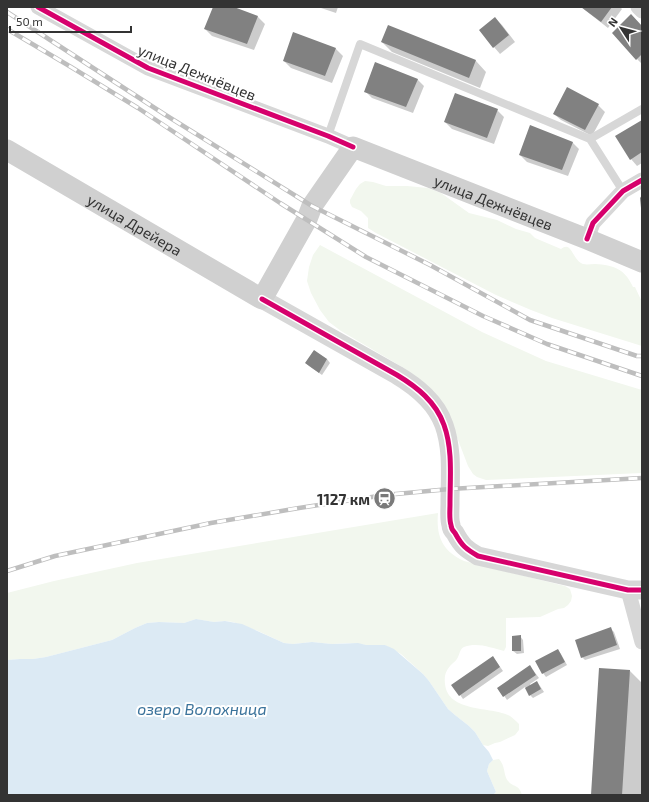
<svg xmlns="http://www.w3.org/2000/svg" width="649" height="802" font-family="'Exo 2',sans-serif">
	<rect width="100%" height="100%" fill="#fff"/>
	<!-- green -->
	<path fill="#f2f7ee" d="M365 181 373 182 386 186H407L428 188 441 193 469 213 497 220 516 229 530 233 535 238 561 249C572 240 572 260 583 264 587 265 591 264 595 264 614 265 625 269 633 287H635L642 302V346L552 318 531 310 496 295 376 233 368 228V218L361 211 352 207 350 203V200L356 189 360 184Z
		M320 245 482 332 546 361 642 390V473L486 480 477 477 473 474 468 466 450 419 404 368 341 331 329 322 320 310 311 293 307 281 309 267 313 255Z
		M438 513C436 536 442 551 464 561L565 586 570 589 572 596 571 601 568 605 564 608 558 609 540 617 506 618V647L504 651C491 648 478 642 464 647 460 649 460 653 458 657 457 660 454 662 452 664 446 670 444 675 445 684 448 713 491 706 510 716 513 718 516 721 519 724V730L515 735 500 742 495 743 488 746 483 745 475 732 469 726 455 715 448 709 429 681 423 674 401 654 385 645H366L349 643 332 644 312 642 293 644 284 643 258 631 233 622 225 621 214 622 196 619 184 623 159 622 147 623 135 628 112 640 46 657 33 659H20L7 660V593L54 581 137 563Z
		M499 759C506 767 503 775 508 781 514 788 519 784 522 795H493L496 792 487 771 489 764 493 760Z"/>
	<!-- water -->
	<path fill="#dceaf4" d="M196 619 214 622 225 621 242 624 284 643 293 644 312 642 332 644 358 643 366 645H385L394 649 423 674 429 681 448 709 455 715 469 726 475 732 483 745 489 752 493 760 489 764 487 771 496 792 493 795H7V660L20 659H33L46 657 112 640 135 628 147 623 159 622 184 623Z"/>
	<!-- shadow -->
	<path fill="#0003" d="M214 7H231L258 17 265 24 254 50 212 36 205 29Z
		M318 7H338L336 13Z
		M581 7H620L622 9 608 28Z
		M495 18 502 25 515 42 500 54 494 47Z
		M388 26 476 61 486 72 480 88 392 52 382 42Z
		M642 27V64L637 59Z
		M294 33 336 49 343 56 332 83 291 68 284 61Z
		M417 79 424 86 413 113 372 98 365 91Z
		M598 105 605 112 592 136 561 120 554 114Z
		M497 110 504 117 494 144 452 129 445 122Z
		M642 121V163L637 166 631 159Z
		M572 142 579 149 568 176 527 162 520 155Z
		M314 351 327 359 330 363 322 375 309 366 306 363Z
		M611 629 614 632 620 649 585 660 582 657Z
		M520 636 523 640 524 653 517 654 513 651Z
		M558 650 561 654 567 665 546 677 543 673Z
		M496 661 503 671 463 699 453 685Z
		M533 670 539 678 530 684 531 686 537 682 540 686 544 692 533 698 530 695 525 687 507 700 499 688Z
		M630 671 642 683V795H592Z"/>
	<!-- building -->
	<path fill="#818181" d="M213 7H234L258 16 247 44 204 29Z
		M581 7H612L601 22Z
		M631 14 642 26V54L636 60 612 33Z
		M495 17 509 35 493 48 479 30Z
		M388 25 476 60 469 78 381 42Z
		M293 32 336 48 325 76 283 61Z
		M375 62 418 79 406 107 364 92Z
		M567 87 599 104 585 130 553 114Z
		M455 93 498 109 487 138 444 122Z
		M642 120V152L630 160 615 136Z
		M530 125 573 142 562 170 519 155Z
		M642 195V209L641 208 640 198Z
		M314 350 327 359 319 373 305 363Z
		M611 627 617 645 581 658 575 640Z
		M521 635V651H512V636Z
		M558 649 565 662 542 674 535 661Z
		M493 656 500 667 459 696 451 685Z
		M530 665 536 675 503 697 497 688Z
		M599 668 630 670 622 795H591Z
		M537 681 541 689 529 696 525 688Z"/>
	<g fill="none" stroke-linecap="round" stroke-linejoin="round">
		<!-- service -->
		<path stroke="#d7d7d7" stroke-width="8" d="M328 136 360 44 590 139 623 191
			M590 139 642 109"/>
		<!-- minor -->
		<path stroke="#d7d7d7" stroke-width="15" d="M38 7 148 68 328 136 353 147
			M638 7 642 11
			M587 239 593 223 623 191 642 180
			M628 590 642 642"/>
		<!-- tertiary -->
		<path stroke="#d7d7d7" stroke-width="19" d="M262 299 397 375C417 387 436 402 444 425 453 450 450 478 450 504 450 511 449 519 451 525 451 528 453 531 455 533 462 546 466 549 478 556L628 590H642"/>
		<!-- secondary -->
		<path stroke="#d0d0d0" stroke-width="21" id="s1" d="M7 150 262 299 307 219 312 206 353 147 587 239 642 262"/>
		<defs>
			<path id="rail" d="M7 12 164 114 312 206 430 265 530 320 637 356H642
				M7 29 71 67 138 108 280 203 366 257 483 316 547 344 642 376
				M7 571 55 556 211 523 299 508 385 495 450 489 642 478"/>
		</defs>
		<!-- rail casing -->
		<use href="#rail" stroke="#bebebe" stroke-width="4.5"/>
		<!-- rail -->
		<use href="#rail" stroke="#fff" stroke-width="3" stroke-dasharray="9" stroke-linecap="butt"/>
		<defs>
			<path id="cycleway" d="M38 7 148 68 328 136 353 147
				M587 239 593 223 623 191 642 180
				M262 299 397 375C417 387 436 402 444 425 453 450 450 478 450 504 450 511 449 519 451 525 451 528 453 531 455 533 462 546 466 549 478 556L628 590H642"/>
		</defs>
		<!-- cycleway casing -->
		<use href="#cycleway" stroke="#fff" stroke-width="8"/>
		<!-- cycleway -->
		<use href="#cycleway" stroke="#d6006c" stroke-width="5"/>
	</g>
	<!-- icons -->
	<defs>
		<symbol id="station-disc" viewBox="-11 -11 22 22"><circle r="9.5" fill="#7a7a7a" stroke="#fff"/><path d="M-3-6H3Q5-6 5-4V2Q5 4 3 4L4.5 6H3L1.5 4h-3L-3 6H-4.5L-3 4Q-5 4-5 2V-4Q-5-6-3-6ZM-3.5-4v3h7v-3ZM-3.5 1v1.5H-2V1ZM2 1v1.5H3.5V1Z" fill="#fff"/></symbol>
	</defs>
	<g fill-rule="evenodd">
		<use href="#station-disc" x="372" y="486" width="25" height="25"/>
	</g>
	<g text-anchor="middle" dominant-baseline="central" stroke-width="4" stroke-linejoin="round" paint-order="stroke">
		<!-- street labels -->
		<g font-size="15" fill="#333" stroke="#fff">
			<text transform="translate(197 72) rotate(22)">улица Дежнёвцев</text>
			<text stroke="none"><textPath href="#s1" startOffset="624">улица Дежнёвцев</textPath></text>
			<text stroke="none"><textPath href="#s1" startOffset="148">улица Дрейера</textPath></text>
		</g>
		<!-- poi labels -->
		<g font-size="15" font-weight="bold" fill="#333" stroke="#fff" text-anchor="end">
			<text x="370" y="499">1127 км</text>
		</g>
		<!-- water labels -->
		<g font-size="16" font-style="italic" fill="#3b739b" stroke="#fff">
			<text x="202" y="708">озеро Волохница</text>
		</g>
	</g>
	<!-- border -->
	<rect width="649" height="802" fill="none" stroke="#333333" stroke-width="16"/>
	<!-- north arrow -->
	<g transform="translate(621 28) rotate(306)" stroke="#ffffff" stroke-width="3" paint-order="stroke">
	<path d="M0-3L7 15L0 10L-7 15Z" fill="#333333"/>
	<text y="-6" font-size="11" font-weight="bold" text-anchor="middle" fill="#333333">N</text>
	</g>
	<!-- scale -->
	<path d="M10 26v6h121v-6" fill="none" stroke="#333333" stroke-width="2"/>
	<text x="16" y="26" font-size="12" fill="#333333" stroke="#ffffff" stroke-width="3" paint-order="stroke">50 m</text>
</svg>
